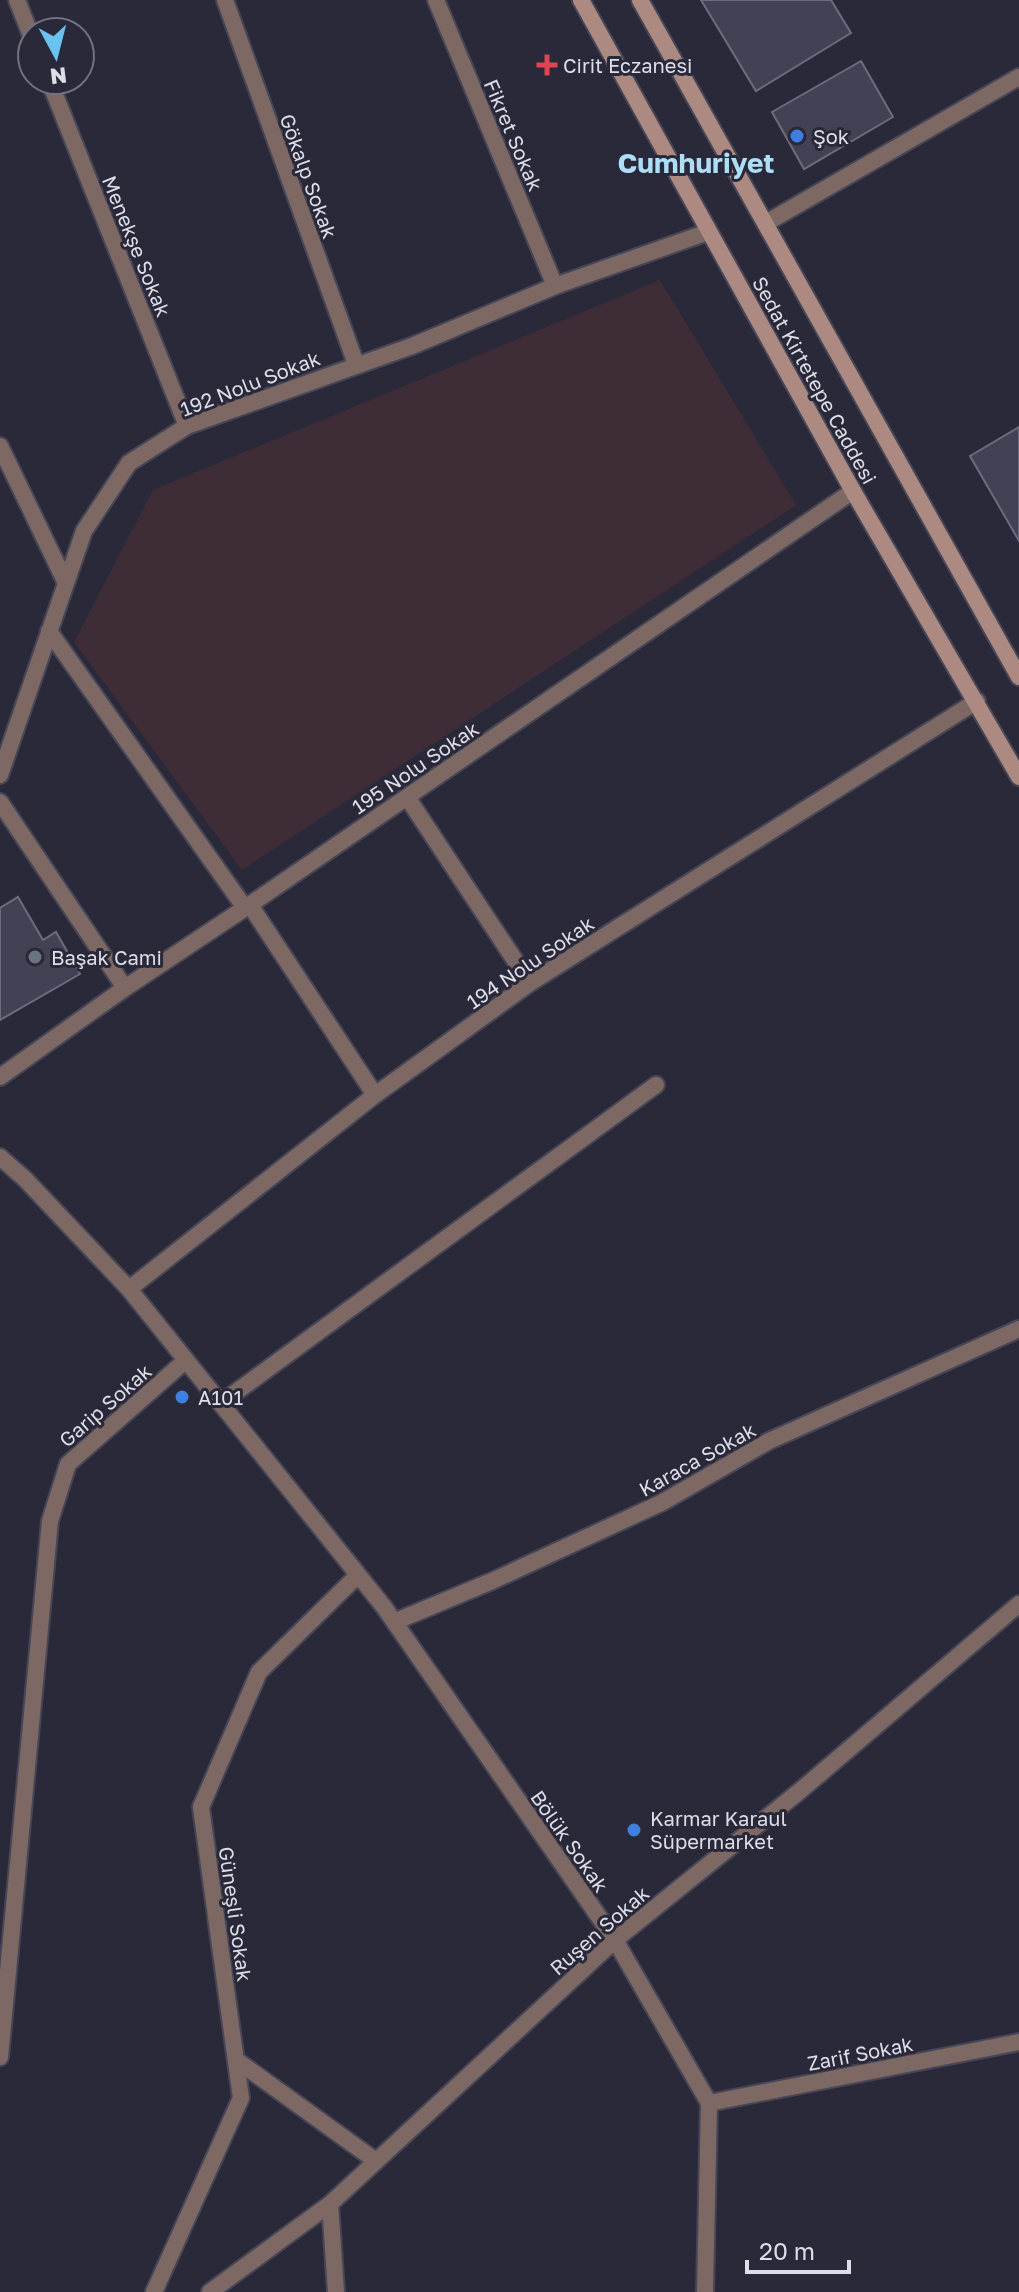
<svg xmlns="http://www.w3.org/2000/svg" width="1019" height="2292" font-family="'Golos Text',sans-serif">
	<rect width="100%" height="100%" fill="#2a293a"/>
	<!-- education -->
	<path fill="#3e2d36" d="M660 280 796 505 242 870 74 642 153 490Z"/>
	<!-- building -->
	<path fill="#434255" stroke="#6c6c80" stroke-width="2" d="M701 0H831L851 33 756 91Z
		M861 61 893 117 804 169 772 112Z
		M1019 427V541L970 456Z
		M18 897 43 940 56 932 80 974 0 1020V908Z"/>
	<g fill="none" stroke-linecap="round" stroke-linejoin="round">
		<defs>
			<path id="lane" d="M221 1403 656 1085"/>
			<path id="street" d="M17 0 32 38
				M225 0 356 364
				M436 0 555 286
				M49 80 187 426
				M766 223 1019 77
				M0 446 65 581
				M49 631 245 908
				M0 775 84 531 129 463 187 426 412 346 555 286 708 232
				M407 797 530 983
				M0 802 125 988
				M250 905 375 1095
				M0 1077 125 988 245 908 853 491
				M0 1157 25 1179 129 1289 384 1607 615 1940 709 2103 705 2292
				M129 1289 375 1095 530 983 977 701
				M394 1622 492 1581 661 1503 769 1441 1019 1329
				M0 2057 50 1521 68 1464 185 1361
				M236 2060 376 2161
				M709 2103 1019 2042
				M330 2204 336 2292
				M154 2292 241 2098 201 1807 259 1672 358 1575
				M210 2292 330 2204 615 1940 801 1790 1019 1604"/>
			<path id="secondary" d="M581 0 853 491 1019 777
				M640 0 1019 677"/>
		</defs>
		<!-- lane casing -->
		<use href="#lane" stroke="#474656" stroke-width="20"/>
		<!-- street casing -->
		<use href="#street" stroke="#474656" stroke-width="20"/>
		<!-- secondary casing -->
		<use href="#secondary" stroke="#474656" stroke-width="20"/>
		<!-- lane -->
		<use href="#lane" stroke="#7d6863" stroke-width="16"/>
		<!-- street -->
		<use href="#street" stroke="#7d6863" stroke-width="16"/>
		<!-- secondary -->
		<use href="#secondary" stroke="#ac8a81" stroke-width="16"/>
	</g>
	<!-- markers -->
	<path fill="#e0444e" stroke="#2a293a" stroke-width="3" d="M543 53h8v8h8v8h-8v8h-8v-8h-8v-8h8z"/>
	<g fill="#3f7fe0" stroke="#2a293a" stroke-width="3">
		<circle cx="797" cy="136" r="8"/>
		<circle cx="182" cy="1397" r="8"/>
		<circle cx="634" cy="1830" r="8"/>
	</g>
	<circle fill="#6b7280" stroke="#2a293a" stroke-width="3" cx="35" cy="957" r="8"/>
	<g text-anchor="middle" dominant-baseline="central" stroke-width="6" stroke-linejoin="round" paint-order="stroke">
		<!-- poi labels -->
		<g font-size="20" fill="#dedee9" stroke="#2a293a" text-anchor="start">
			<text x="563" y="65">Cirit Eczanesi</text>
			<text x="813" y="136">Şok</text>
			<text x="51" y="957">Başak Cami</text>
			<text x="198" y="1397">A101</text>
			<text x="650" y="1818">Karmar Karaul<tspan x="650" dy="23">Süpermarket</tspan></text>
		</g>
		<!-- street labels -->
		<g font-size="20" fill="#dedee9" stroke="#2a293a">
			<text transform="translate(514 135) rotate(67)">Fikret Sokak</text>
			<text transform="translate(309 176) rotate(70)">Gökalp Sokak</text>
			<text transform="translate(137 246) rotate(68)">Menekşe Sokak</text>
			<text transform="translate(815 380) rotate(61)">Sedat Kirtetepe Caddesi</text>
			<text transform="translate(250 383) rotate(-21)">192 Nolu Sokak</text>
			<text transform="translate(415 767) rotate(-34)">195 Nolu Sokak</text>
			<text transform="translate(530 962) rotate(-34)">194 Nolu Sokak</text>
			<text transform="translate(105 1405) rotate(-41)">Garip Sokak</text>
			<text transform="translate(697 1459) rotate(-29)">Karaca Sokak</text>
			<text transform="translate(570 1841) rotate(55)">Bölük Sokak</text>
			<text transform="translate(236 1914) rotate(82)">Güneşli Sokak</text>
			<text transform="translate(599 1930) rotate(-41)">Ruşen Sokak</text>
			<text transform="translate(860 2053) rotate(-11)">Zarif Sokak</text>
		</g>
		<!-- district labels -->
		<g font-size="28" font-weight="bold" fill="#aeddf6" stroke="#2a293a">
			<text x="696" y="162">Cumhuriyet</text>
		</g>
	</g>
	<!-- north arrow -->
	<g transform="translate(56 56) rotate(173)"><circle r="38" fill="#2a293a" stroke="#727180" stroke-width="2"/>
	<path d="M0-6L14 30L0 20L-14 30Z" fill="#69c3f1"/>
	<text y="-12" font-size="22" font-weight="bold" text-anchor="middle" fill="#dedee9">N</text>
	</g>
	<!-- scale -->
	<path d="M747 2260v12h102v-12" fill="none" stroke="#dedee9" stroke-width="4"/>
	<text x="759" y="2260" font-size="24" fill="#dedee9" stroke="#2a293a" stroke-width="6" paint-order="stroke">20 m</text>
</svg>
